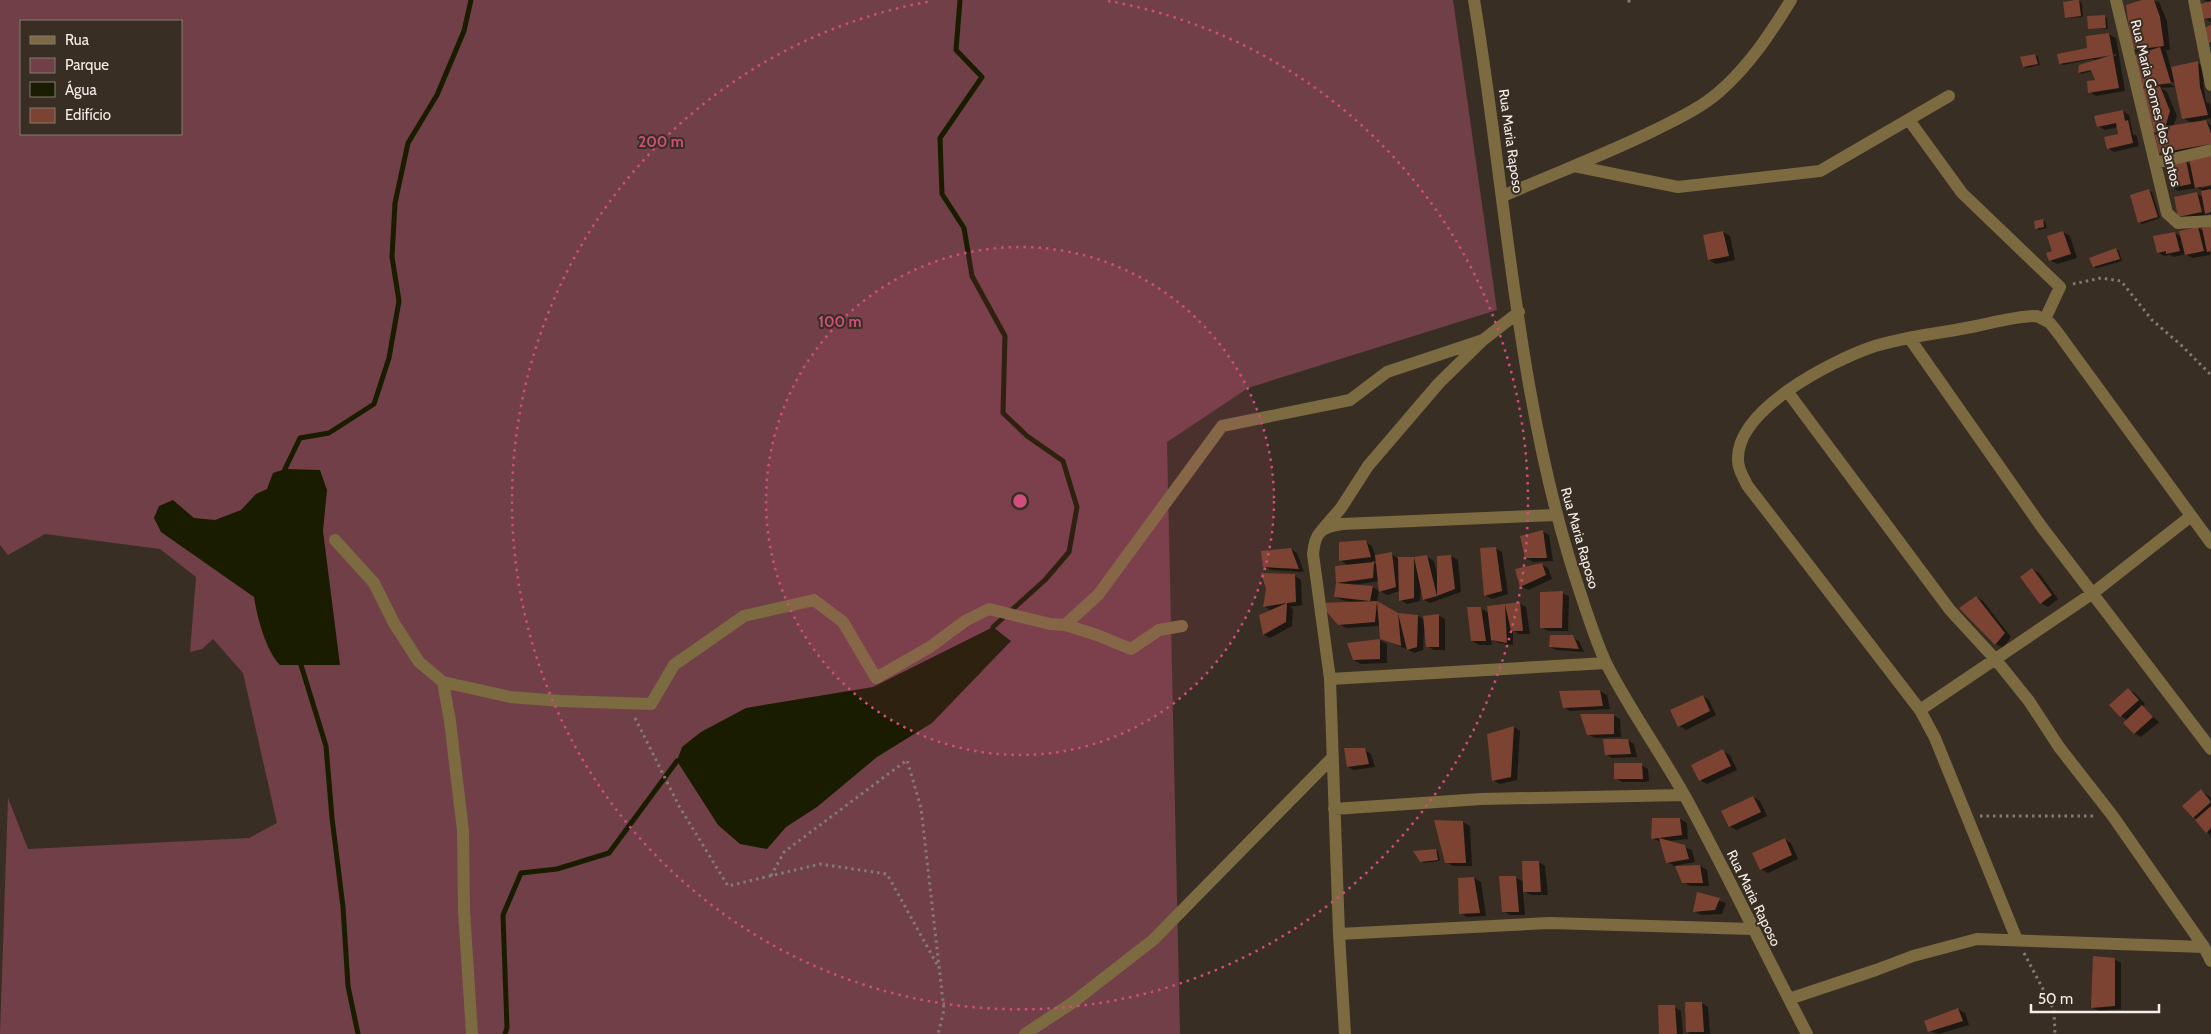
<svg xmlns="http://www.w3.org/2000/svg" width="2211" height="1034" font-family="Cabin,sans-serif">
	<rect width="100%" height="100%" fill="#392e24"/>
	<!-- green -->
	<path fill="#713f47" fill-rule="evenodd" d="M0 0H1453L1497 310 1248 388 1167 442 1180 1034H0L8 798 28 849 249 838 277 823 243 673 213 639 202 649 190 652 196 577 160 549 45 534 8 555 0 545ZM21 21H181V134H21Z"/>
	<!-- water -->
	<path fill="#1a1c00" d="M285 469 320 470 327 490 323 531 340 665H280C266 651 257 617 254 597L161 532 154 518 159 506 173 500 194 518 215 520 241 510 256 494 267 489 273 473Z
		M993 627 1011 641 932 723 877 757 817 807 786 827 767 849 740 844 718 825 677 761 682 747 701 732 746 708 873 687Z"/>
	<!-- shadow -->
	<path fill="#0007" fill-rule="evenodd" d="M2146 0 2159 2 2167 21 2170 50H2166L2171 68 2198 63 2204 67 2206 80 2203 81 2206 102 2210 104 2211 109V118L2203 120 2211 125V148L2167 156 2160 153V136L2153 132 2148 89 2142 86 2141 54 2134 50ZM2166 79 2176 84 2183 118 2193 124 2173 127 2177 116 2167 92 2161 88 2175 87 2165 81Z
		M2204 0H2211V22L2204 18 2209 3Z
		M2079 1 2082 3 2083 17 2069 18 2066 17Z
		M2104 16 2107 18 2108 29 2089 28Z
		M2109 34 2116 38 2125 91 2096 96 2090 92 2088 82 2096 81 2093 69 2086 65 2085 67 2091 71 2082 74 2079 72 2080 66 2097 61 2093 59 2063 65 2060 63 2058 55 2087 49 2089 51 2087 37ZM2116 54V56L2095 58V56Z
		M2035 55 2038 57 2040 65 2027 68 2024 67Z
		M2123 111 2129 115 2133 134 2137 136 2139 146 2114 152 2108 148 2120 134 2118 127 2105 130 2098 126Z
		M2186 161 2211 184 2201 186V188L2211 186V215L2208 213V215L2186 220 2179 216 2197 194 2203 197 2202 190 2197 188 2178 191 2172 187Z
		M2149 191 2152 192 2160 218 2142 224 2139 222Z
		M2042 220 2045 222 2047 228 2039 230 2036 228Z
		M2211 227 2210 255 2192 258 2186 254 2174 257 2170 255 2164 256 2158 252 2175 233 2182 237 2198 228 2204 231Z
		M1723 232 1730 236 1735 260 1716 264 1709 260Z
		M2063 232 2070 236 2077 258 2057 264 2050 260Z
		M2116 249 2119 251 2122 261 2097 268 2094 267Z
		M1542 531 1549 535 1553 561 1533 562 1526 558Z
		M1366 542 1372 546 1376 557 1391 553 1398 559 1427 557 1434 561 1437 574 1451 556 1458 560 1461 592 1430 603 1424 600 1421 588 1420 601 1407 604 1400 600V591L1387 595 1380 591 1379 581 1355 585 1373 587 1379 591 1377 602 1398 614 1418 616 1425 620 1438 615 1445 619V650H1434L1427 646 1426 633H1424L1423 650 1415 653 1381 638 1380 626 1346 628 1339 624 1352 602 1342 600 1335 597 1341 584 1337 582 1349 566 1340 560ZM1371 561H1377V565Z
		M1495 548 1502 552 1508 594 1492 599 1485 595Z
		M1291 549 1297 553 1304 572 1271 570 1264 566Z
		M1541 564 1548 568 1552 579 1528 590 1521 586Z
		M2032 569 2039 573 2058 599 2048 607 2041 603Z
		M1295 576 1301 580 1302 605 1290 607 1293 609 1292 626 1270 638 1264 635 1260 616 1272 611 1264 606Z
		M1562 593 1569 596 1568 631H1548L1541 627Z
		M1976 597 1983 601 2011 637 2003 648 1996 644 1960 608Z
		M1519 603 1526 607 1530 634H1519L1513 630V645L1499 643 1491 639 1492 645H1479L1472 641 1480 608 1489 613 1488 607Z
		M1572 637 1579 641 1584 652 1556 650 1550 647Z
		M1380 640 1387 644V663L1361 664 1354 660Z
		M2128 690 2135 693 2145 704 2142 707 2159 722 2141 737 2134 733 2127 720 2121 716Z
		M1600 691 1607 695 1610 709 1570 711 1564 707Z
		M1703 696 1709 700 1716 715 1686 730 1679 726Z
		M1613 715 1620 719 1621 737 1595 738 1588 734Z
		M1514 727 1520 731 1517 780 1500 784 1493 780 1489 735Z
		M1627 740 1634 744 1637 757 1612 758 1606 754Z
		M1364 750 1371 754 1375 767 1354 770 1348 767Z
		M1723 751 1730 755 1737 770 1707 784 1700 780Z
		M1641 765 1648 769 1649 782H1622L1616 778Z
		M2201 790 2211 798V837L2198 820 2193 817Z
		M1753 797 1760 801 1767 816 1737 830 1730 827Z
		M1680 819 1687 823 1688 839 1667 841 1692 850 1695 862 1674 866 1668 862 1661 842 1652 838Z
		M1463 822 1470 826 1472 866H1453L1446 862Z
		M1785 839 1791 843 1798 859 1768 873 1761 869Z
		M1435 850 1438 852 1440 861 1424 863 1421 861Z
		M1539 862 1545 866 1548 895H1531L1523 891 1525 915H1510L1503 911 1515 877 1524 882Z
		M1700 866 1707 870 1709 886H1690L1683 882Z
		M1474 878 1481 882 1486 916 1467 917 1461 913Z
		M1698 894 1726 903 1722 914 1701 915 1694 911Z
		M2114 959 2121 963V1009L2099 1011 2093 1008Z
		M1702 1003 1708 1007 1710 1034H1691L1687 1032Z
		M1674 1007 1681 1011 1683 1034H1660Z
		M1958 1009 1965 1013 1969 1025 1939 1034 1929 1031Z"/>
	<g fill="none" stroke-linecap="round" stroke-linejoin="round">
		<!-- stream -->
		<path stroke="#1a1c00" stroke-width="5" d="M960 0 956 50 982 77 940 138 942 194 964 228 972 276 1005 336 1003 413 1027 436 1063 461 1077 507 1069 552 1045 580 993 627
			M285 469 300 438 329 433 374 404 389 358 399 301 392 257 395 203 408 143 437 95 464 31 471 0
			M301 665 326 746 332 818 343 907 348 986 358 1034
			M505 1034 507 1028 503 915 521 873 557 869 609 853 677 761"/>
	</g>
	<!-- building -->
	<path fill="#7c4333" d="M2075 0H2079L2081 16 2065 18 2063 2Z
		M2142 0H2154L2160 17 2164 46 2132 50 2126 5Z
		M2211 1V18L2202 19 2200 4Z
		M2105 15 2106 28 2088 29 2087 16Z
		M2211 25V42L2206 44 2204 28Z
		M2109 33 2119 88 2088 93 2087 81 2095 80 2091 70 2078 73 2079 65 2112 55 2059 64 2057 54 2087 48 2086 36Z
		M2160 47 2171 83 2141 87 2132 56Z
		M2035 54 2038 64 2023 67 2020 57Z
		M2198 61 2200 87 2208 115 2182 119 2171 67Z
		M2160 86 2170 111 2164 131 2152 133 2141 89Z
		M2123 110 2125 121 2128 120 2133 143 2107 149 2104 137 2118 134 2116 123 2097 127 2094 116Z
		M2206 120 2211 133V144L2159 153 2155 135 2168 134V126Z
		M2211 155V185L2195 188 2189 159Z
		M2186 160 2191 184 2171 188 2166 165Z
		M2149 189 2158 217 2138 223 2130 195Z
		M2211 189V212L2205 214 2201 191Z
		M2197 192 2202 212 2178 217 2174 197Z
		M2043 219 2044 227 2035 229 2034 221Z
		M2211 226V251L2207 252 2202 228Z
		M2198 227 2204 251 2185 255 2179 231Z
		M1723 231 1729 256 1708 260 1703 235Z
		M2063 231 2071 254 2049 261 2046 253 2052 251 2047 236Z
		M2175 232 2180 251 2166 254V251L2157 253 2153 236Z
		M2116 248 2120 259 2093 267 2089 258Z
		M1543 530 1547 558H1525L1520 536Z
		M1366 540 1371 557 1339 561V542Z
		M1496 547 1502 591 1484 596 1480 548Z
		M1291 548 1299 569 1263 567 1261 551Z
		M1392 552 1396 587 1379 592 1375 555Z
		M1427 555 1437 596V556L1451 555 1455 589 1437 596 1423 600 1414 557Z
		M1398 557H1414V598L1399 601Z
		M1374 562 1373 578 1336 583 1335 566Z
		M1542 563 1546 575 1520 587 1515 569Z
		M2032 568 2052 595 2040 604 2020 577Z
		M1261 573 1295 574 1296 602 1287 603 1286 622 1263 635 1259 615 1287 603 1263 607 1266 589Z
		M1336 583 1373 586 1370 601 1334 597Z
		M1563 591 1562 628H1540V592Z
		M1976 596 2005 633 1995 645 1959 608Z
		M1377 601 1375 622 1338 625 1319 603Z
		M1377 601 1398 613 1401 646 1380 639Z
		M1520 602 1523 631H1511L1505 604Z
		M1505 604 1507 643 1491 640 1487 606Z
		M1467 607H1481L1486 641H1471Z
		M1398 613 1418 615 1417 647 1407 650Z
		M1439 614V647H1426L1423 616Z
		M1550 635H1573L1579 649 1549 647Z
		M1380 639V659L1353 660 1347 643Z
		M2128 688 2139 700 2120 717 2109 705Z
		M1600 690 1603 706 1563 708 1559 691Z
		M1703 695 1710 711 1678 727 1670 710Z
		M2142 705 2153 717 2134 734 2123 723Z
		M1580 714H1614V734L1587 735Z
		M1514 726 1511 777 1492 781 1487 734Z
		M1603 739H1628L1631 754 1605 755Z
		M1344 748H1365L1369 764 1347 767Z
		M1723 749 1731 766 1699 781 1691 765Z
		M1614 763H1642L1643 779H1614Z
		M2201 789 2211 802 2193 818 2182 806Z
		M1753 796 1761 812 1729 827 1721 811Z
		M2211 806V828L2206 833 2195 820Z
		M1652 818H1680L1682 835 1659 838 1685 845 1689 859 1666 863 1659 838 1651 839Z
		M1434 820 1463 821 1466 863H1445Z
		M1785 838 1792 855 1760 870 1752 853Z
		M1436 849 1438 860 1420 862 1413 851Z
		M1522 861H1539L1541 892H1523Z
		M1700 865 1703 883H1682L1675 866Z
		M1499 876H1516L1519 912H1502Z
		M1474 877 1480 913 1459 914 1458 878Z
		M1697 892 1720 898 1715 910 1693 912Z
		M2093 956 2115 958V1006L2091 1008Z
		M1685 1002H1702L1704 1032H1686Z
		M1658 1005H1675L1677 1034H1659Z
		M1958 1008 1963 1021 1928 1032 1924 1021Z"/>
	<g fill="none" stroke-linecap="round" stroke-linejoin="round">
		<!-- path -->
		<path stroke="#847a72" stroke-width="3" stroke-dasharray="2.5 4" stroke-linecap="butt" d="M1629 0V4
			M2073 284 2101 278 2121 281 2152 320 2181 345 2211 375
			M635 718 679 806 728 886 820 864 887 874 939 968
			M1980 816H2094
			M771 876 784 852 907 760 921 808 944 1010 938 1034
			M2024 953 2054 1010 2055 1034"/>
		<!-- minor -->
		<path stroke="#7c6a40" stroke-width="12" d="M1474 0C1507 197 1516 402 1580 592 1588 616 1596 642 1607 665 1630 710 1661 753 1686 798 1728 875 1766 956 1807 1034
			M2116 0 2167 213 2178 223 2211 221
			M2194 0 2211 85
			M1909 120 1962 193 2060 287 2045 319
			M2155 163 2211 150
			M1574 166 1678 187 1820 171 1949 96
			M1503 196C1553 174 1604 155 1653 131 1675 120 1701 108 1719 92 1749 66 1770 34 1791 0
			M1910 339 2041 526 2211 749
			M1787 391 1950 610 1996 660 2029 701 2059 747 2112 815 2204 947 2211 961
			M1322 530 1341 508 1368 466 1439 383 1483 340 1519 312
			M335 540 374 583 394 623 419 662 443 682 510 697 561 701 651 704 674 665 744 616 814 600 843 622 876 678 930 647 965 621 989 609 1050 624 1065 625 1098 595 1222 426 1350 400 1387 372 1483 340
			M1065 625 1097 635 1131 649 1159 630 1182 626
			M1330 679 1606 663
			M443 682 450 721 463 831 464 911 472 1034
			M1920 710 2093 593 2191 516
			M1334 809 1481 799 1684 795
			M1339 934 1550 923 1752 929
			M2017 940 1935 738 1920 710 1747 485C1743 476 1738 470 1738 460 1736 409 1832 361 1872 347 1902 337 1935 334 1966 328 1989 324 2014 316 2037 316L2050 323 2058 333 2211 543
			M1789 999 1876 970 1913 956 1977 939 2204 947
			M1025 1034 1072 1003 1153 940 1332 758
			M1345 1034 1339 934 1330 679 1313 554C1315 532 1321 527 1342 524L1555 515"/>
	</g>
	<!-- distance rings -->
	<circle cx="1020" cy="501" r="254" fill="#cf4e7e" fill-opacity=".12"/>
	<g fill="none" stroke="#cf4e7e" stroke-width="2.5" stroke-dasharray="2.5 5">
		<circle cx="1020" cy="501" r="254"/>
		<path d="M1108 1A508 508 0 1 1 932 1"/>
	</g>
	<g text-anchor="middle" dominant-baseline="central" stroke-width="4" stroke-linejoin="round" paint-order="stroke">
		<!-- street labels -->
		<g font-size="14" fill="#f6eee8" stroke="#392e24">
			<text transform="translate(2156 103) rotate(76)">Rua Maria Gomes dos Santos</text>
			<text transform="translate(1511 141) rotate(82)">Rua Maria Raposo</text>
			<text transform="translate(1580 538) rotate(74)">Rua Maria Raposo</text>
			<text transform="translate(1754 898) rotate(64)">Rua Maria Raposo</text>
		</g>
	</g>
	<circle cx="1020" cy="501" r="8" fill="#cf4e7e" stroke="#392e24" stroke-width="2.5"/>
	<g font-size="15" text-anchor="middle" font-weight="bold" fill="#cf4e7e" stroke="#392e24" stroke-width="4" stroke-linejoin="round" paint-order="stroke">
		<text x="661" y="147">200 m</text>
		<text x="840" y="327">100 m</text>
	</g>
	<!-- legend -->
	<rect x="20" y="20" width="162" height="115" fill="#392e24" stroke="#857b72"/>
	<rect x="30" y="36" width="25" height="8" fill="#7c6a40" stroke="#857b72"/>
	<text x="65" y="45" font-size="15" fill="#f6eee8">Rua</text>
	<rect x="30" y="58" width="25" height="15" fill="#713f47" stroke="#857b72"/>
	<text x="65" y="70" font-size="15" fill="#f6eee8">Parque</text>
	<rect x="30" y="82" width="25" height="15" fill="#1a1c00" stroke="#857b72"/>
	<text x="65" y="95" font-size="15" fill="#f6eee8">Água</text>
	<rect x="30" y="108" width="25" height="15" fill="#7c4333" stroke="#857b72"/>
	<text x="65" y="120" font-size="15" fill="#f6eee8">Edifício</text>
	<!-- scale -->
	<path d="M2031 1004v8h128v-8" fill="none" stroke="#f6eee8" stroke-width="2.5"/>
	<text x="2038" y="1004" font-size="15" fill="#f6eee8" stroke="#392e24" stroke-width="4" paint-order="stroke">50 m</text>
</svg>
